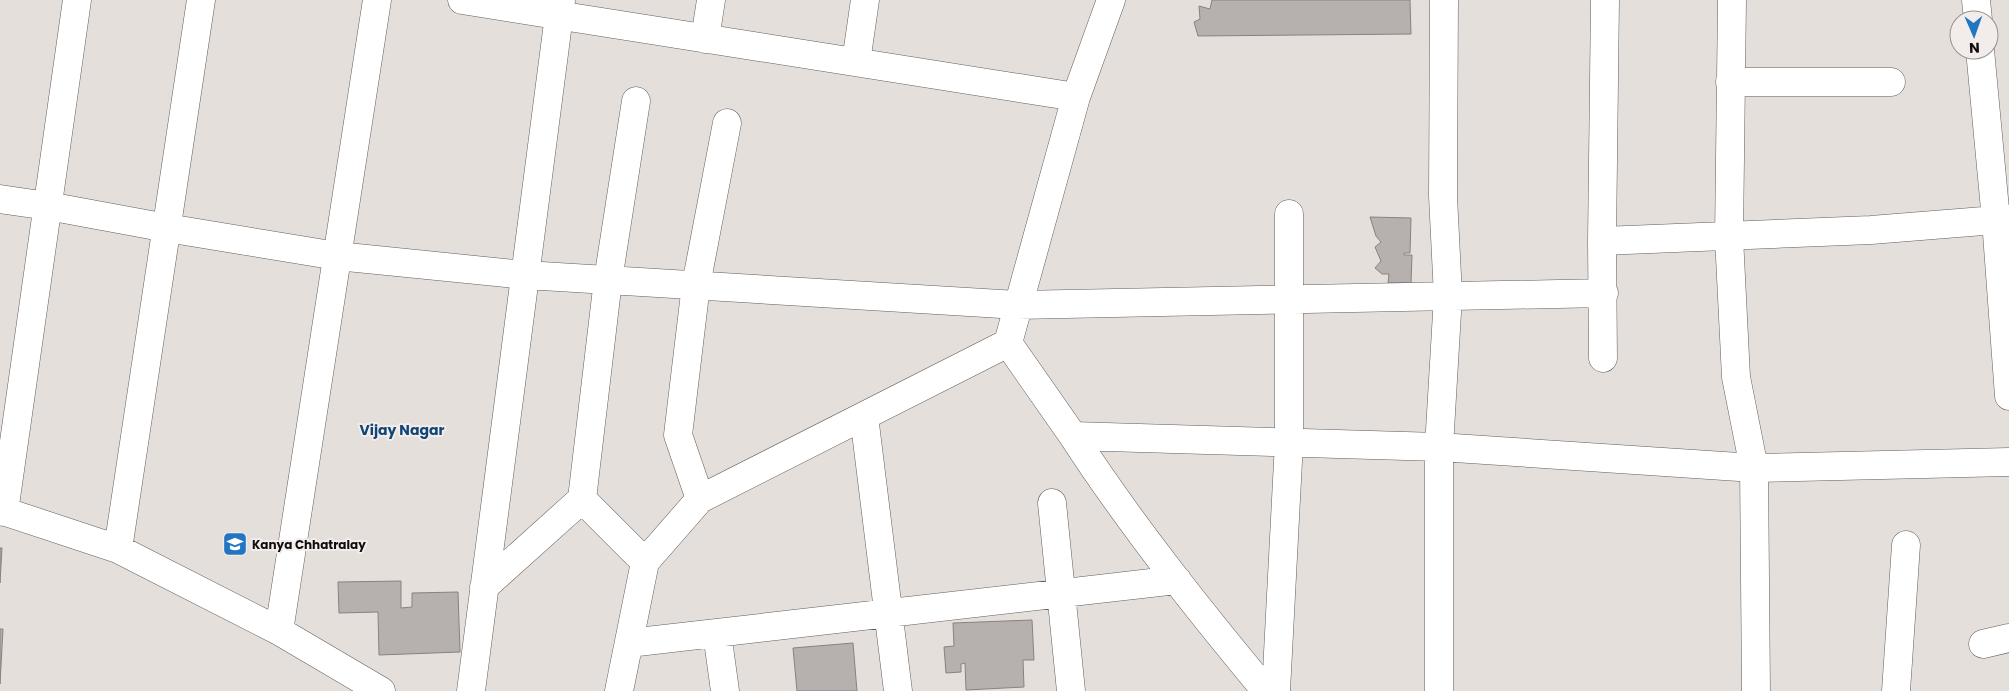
<svg xmlns="http://www.w3.org/2000/svg" width="2009" height="691" font-family="Poppins,sans-serif">
	<rect width="100%" height="100%" fill="#e5dfdc"/>
	<!-- building -->
	<path fill="#b6b1ae" stroke="#878280" d="M1212 0H1410L1411 34 1198 36 1194 22 1200 19 1199 6 1210 9Z
		M1370 217 1411 218 1410 253H1404V255H1412L1411 283H1388L1389 274H1382L1375 268 1381 261 1375 247 1381 242 1376 236Z
		M0 548H2L0 583Z
		M401 581V608L412 607V593L458 592 460 652 379 655 378 612 339 613 338 582Z
		M1032 620 1034 660H1023L1024 687 966 690 965 663 961 664V672L946 673 944 647 954 646 953 623Z
		M0 629H3L0 684Z
		M853 643 857 691H797L793 648Z"/>
	<g fill="none" stroke-linecap="round" stroke-linejoin="round">
		<defs>
			<path id="minor" d="M462 0 1076 97
				M1732 0 1729 237 1736 377 1754 468 1756 691
				M1976 0 1978 20
				M705 39 711 0
				M1980 50 1996 220 2009 396
				M856 62 865 0
				M1730 82H1891
				M636 101 608 280 582 499 645 562
				M0 199 48 206 167 228 337 256 525 275 1018 305 1604 293
				M1602 241 1871 230 2009 219
				M1008 343 1073 436 1439 447 1754 468 2009 462
				M1603 358 1602 241 1605 0
				M864 416 898 691
				M1073 436C1131 525 1198 609 1266 691
				M700 499 678 435 696 285 727 123
				M1052 503 1071 691
				M0 510 118 549 279 631 381 691
				M4 512 77 0
				M118 549 201 0
				M484 587 582 499
				M279 631 377 0
				M717 633 725 691
				M629 643 1177 580
				M1983 644 2009 638
				M471 691 561 0
				M619 691 645 562 700 499 1008 343 1076 97 1111 0
				M1276 691 1289 442V214
				M1439 691V447L1448 296 1443 196 1444 0
				M1896 691 1906 545"/>
		</defs>
		<!-- minor casing -->
		<use href="#minor" stroke="#625d5b" stroke-width="29"/>
		<!-- minor -->
		<use href="#minor" stroke="#fff" stroke-width="28"/>
	</g>
	<!-- icons -->
	<defs>
		<symbol id="school-square" viewBox="-11 -11 22 22"><rect x="-9" y="-9" width="18" height="18" rx="4" fill="#2275c3" stroke="#f2ecea"/><path d="M0-5L7-2L0 1L-7-2ZM-4 1L0 2.5L4 1V4Q0 6-4 4Z" fill="#fff"/></symbol>
	</defs>
	<g fill-rule="evenodd">
		<use href="#school-square" x="221" y="530" width="28" height="28"/>
	</g>
	<g text-anchor="middle" dominant-baseline="central" stroke-width="4" stroke-linejoin="round" paint-order="stroke">
		<!-- poi labels -->
		<g font-size="12" font-weight="bold" fill="#0f0d0d" stroke="#f2ecea" text-anchor="start">
			<text x="252" y="544">Kanya Chhatralay</text>
		</g>
		<!-- neighbourhood labels -->
		<g font-size="14" font-weight="bold" fill="#114577" stroke="#f2ecea">
			<text x="402" y="430">Vijay Nagar</text>
		</g>
	</g>
	<!-- north arrow -->
	<g transform="translate(1974 35) rotate(178)"><circle r="24" fill="#f2ecea" stroke="#979392"/>
	<path d="M0-4L9 19L0 12L-9 19Z" fill="#2275c3"/>
	<text y="-8" font-size="14" font-weight="bold" text-anchor="middle" fill="#0f0d0d">N</text>
	</g>
</svg>
